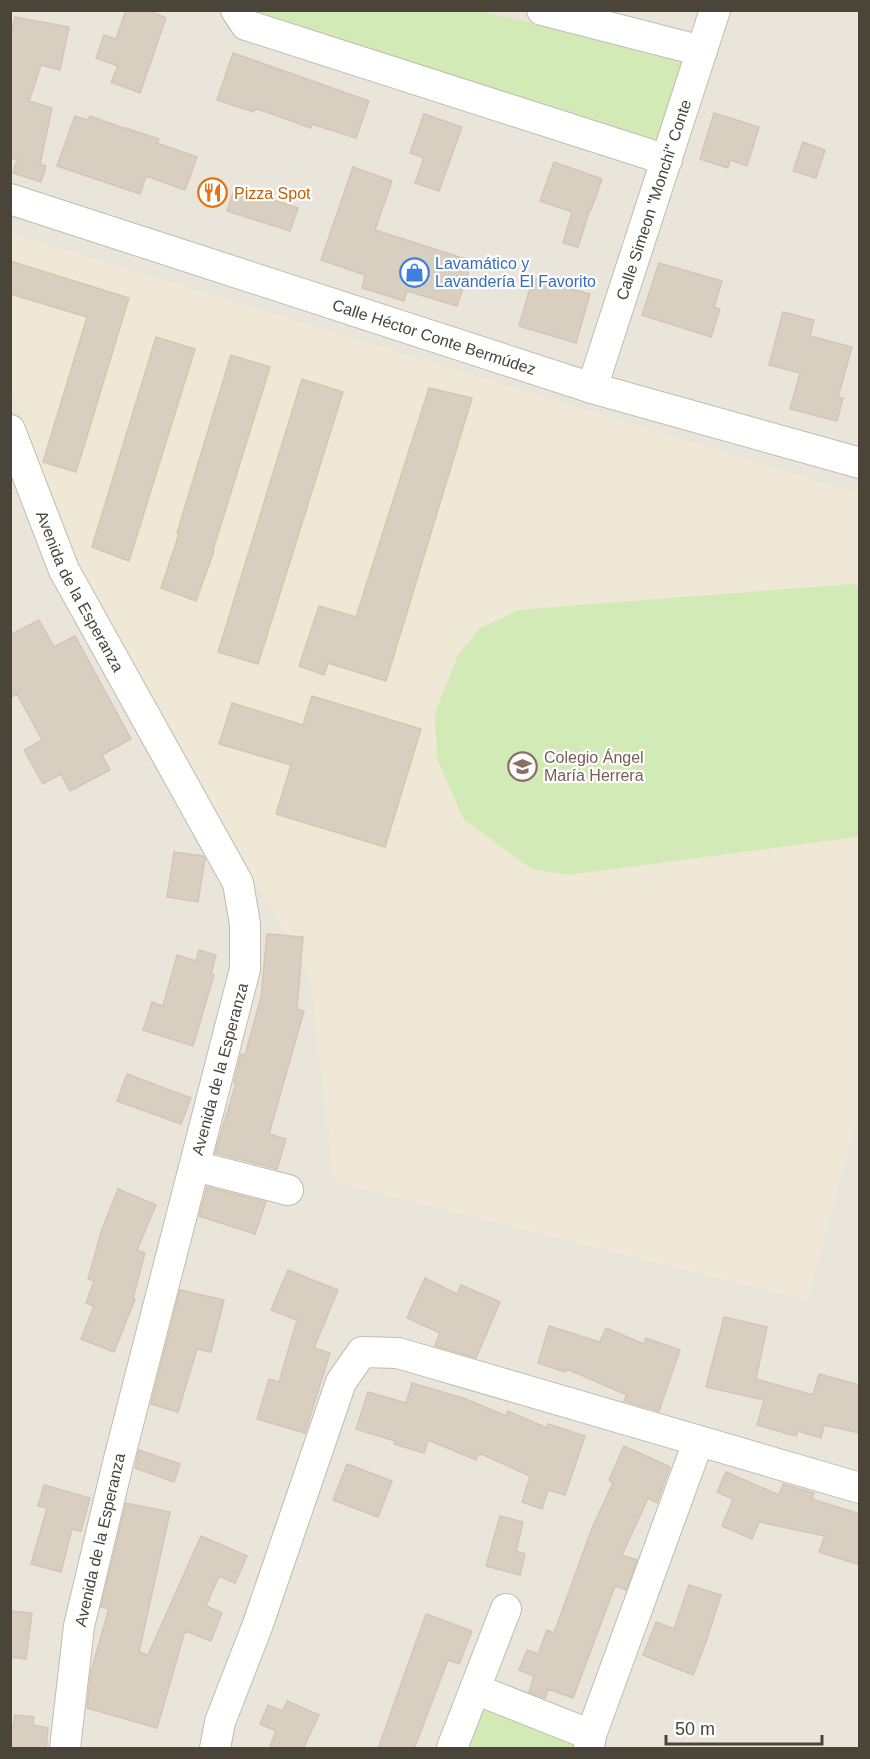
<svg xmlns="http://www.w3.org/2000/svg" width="870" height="1759" font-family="Helvetica,sans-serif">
	<rect width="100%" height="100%" fill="#f6f3ec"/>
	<!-- residential -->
	<path fill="#eae5da" d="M11 11H859V1748H11Z"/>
	<!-- education -->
	<path fill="#efe8d6" d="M10 233 859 494V1109L807 1300 334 1182 311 977 123 656 71 563 11 385Z"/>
	<!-- green -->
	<path fill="#d2eab5" d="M248 11H480L685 58 657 149Z
		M852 584 860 587 859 835 856 837 568 875 532 869 464 820 437 759 435 713 458 655 479 629 518 610Z
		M483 1701 581 1738 579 1748H465Z"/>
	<!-- building -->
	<path fill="#d8cfc1" stroke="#d3c7b4" stroke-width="1.5" d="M126 10H147L166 18 140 93 111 82 118 66 96 58 104 35 116 39Z
		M15 17 69 27 60 70 41 65 29 101 52 108 40 164 46 166 41 182 13 173 17 160 10 157V38Z
		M233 53 369 101 356 138 312 124 311 128 255 108 254 112 217 100Z
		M714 113 759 127 747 166 730 160 728 168 700 159Z
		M424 114 462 127 439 191 415 183 424 158 410 153Z
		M75 116 88 120 90 116 126 129V128L159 139 157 143 197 157 185 190 146 176 140 194 57 166Z
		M803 142 825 150 816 178 793 171Z
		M554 162 602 179 591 210 590 209 578 247 563 243 572 212 540 201Z
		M353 167 392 181 375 230 472 261 457 306 407 291 404 301 362 288 365 275 321 260Z
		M235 187 298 208 290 231 227 211Z
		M10 261 129 298 76 472 43 462 87 317 10 294Z
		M659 263 722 281 714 307 720 309 711 337 642 315Z
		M533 278 590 294 576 343 519 326Z
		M783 312 814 320 810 336 852 347 838 397 843 398 837 421 790 409 800 373 769 365Z
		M156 337 195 349 129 561 92 547Z
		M231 355 270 367 213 550 214 551 196 601 161 588 179 534 177 533Z
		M302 379 343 392 258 664 218 652Z
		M429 388 472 398 386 681 328 663 324 675 299 666 319 606 356 617Z
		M39 620 54 647 75 636 131 739 102 755 110 770 70 791 61 774 43 784 24 750 42 740 17 694 10 698V635Z
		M312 696 421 729 385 847 276 814 291 765 219 744 232 703 303 725Z
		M174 852 203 856 205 859 198 902 167 897Z
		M267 934 303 937 297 1009 304 1011 269 1134 286 1139 277 1169 215 1153 236 1083H234L241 1054 245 1055 261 997Z
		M199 950 216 955 211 974 214 975 193 1046 143 1030 152 1002 163 1006 177 955 196 961Z
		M127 1074 191 1098 181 1124 117 1101Z
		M207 1187 266 1202 255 1234 199 1216Z
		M118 1189 156 1205 137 1250 145 1253 133 1298 135 1299 114 1352 81 1339 94 1306 86 1303 94 1281 88 1279 102 1229Z
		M288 1270 338 1290 314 1348 330 1353 305 1433 257 1419 269 1379 279 1382 297 1320 271 1310Z
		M425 1278 457 1294 461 1285 500 1302 476 1358 435 1346 440 1333 407 1318Z
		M180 1290 224 1300 211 1352 197 1349 178 1412 151 1404Z
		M724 1317 767 1327 756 1379 813 1395 819 1374 860 1385V1433L824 1425 821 1438 798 1431 796 1436 757 1425 764 1400 706 1387Z
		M549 1326 600 1342 606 1328 644 1344 646 1338 680 1350 659 1411 624 1401 627 1395 567 1369 565 1372 538 1363Z
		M412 1383 466 1399 506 1416 508 1411 547 1428 548 1424 585 1436 565 1495 548 1490 542 1509 522 1502 530 1476 479 1453 476 1460 428 1440 424 1453 394 1444 395 1441 356 1429 368 1392 406 1403Z
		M624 1446 670 1467 657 1503 648 1498 622 1555 637 1560 626 1590 615 1586 573 1698 548 1689 545 1698 529 1692 534 1676 519 1670 527 1650 538 1654 547 1630 554 1633 592 1528 613 1483 609 1480Z
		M139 1450 180 1464 174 1482 135 1468Z
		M347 1464 392 1481 378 1517 333 1500Z
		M726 1472 779 1495 783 1484 814 1493 812 1499 860 1514V1565L819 1552 825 1536 759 1522 752 1539 722 1526 733 1499 717 1492Z
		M44 1485 90 1498 81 1531 72 1529 61 1572 31 1564 47 1508 38 1506Z
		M126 1503 170 1512 139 1652 148 1655 201 1536 247 1556 235 1583 219 1576 206 1606 222 1613 211 1641 185 1631 157 1728 87 1708 91 1671 109 1609 101 1607Z
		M500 1516 523 1522 516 1551 525 1554 520 1575 486 1566Z
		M689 1585 721 1595 706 1642 693 1675 643 1655 656 1622 674 1629Z
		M10 1611 32 1613 26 1659 10 1657Z
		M426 1614 472 1631 459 1664 448 1660 414 1749H378Z
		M287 1701 319 1715 303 1749H269L276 1731 260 1724 268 1705 283 1711Z
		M15 1715 34 1717 33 1725 48 1728 46 1749H10V1726L13 1727Z"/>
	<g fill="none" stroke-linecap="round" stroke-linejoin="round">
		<defs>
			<g id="minor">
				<path d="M236 10 246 25 667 160"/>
				<path d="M542 10 702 51"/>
				<path id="s1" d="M10 199 592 388 860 463"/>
				<path id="s2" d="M592 388 715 10"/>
				<path id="s3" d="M10 430 64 570 238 883 245 924V969L119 1459 79 1626 65 1748"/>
				<path d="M195 1166 288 1190"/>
				<path d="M475 1689 591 1735"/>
				<path d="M215 1748 220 1722 258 1624 341 1382 362 1352 398 1353 860 1488"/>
				<path d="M452 1748 506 1609"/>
				<path d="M589 1748 591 1735 698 1442"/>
			</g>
		</defs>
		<!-- minor casing -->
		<use href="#minor" stroke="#c2bbae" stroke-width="32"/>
		<!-- minor -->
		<use href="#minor" stroke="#fff" stroke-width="30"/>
	</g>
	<!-- icons -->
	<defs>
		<symbol id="restaurant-ring" viewBox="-11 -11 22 22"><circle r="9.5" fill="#fff" stroke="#e8710a" stroke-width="1.5"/><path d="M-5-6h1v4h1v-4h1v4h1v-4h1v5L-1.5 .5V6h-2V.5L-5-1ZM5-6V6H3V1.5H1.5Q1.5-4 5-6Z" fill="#e8710a"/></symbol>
		<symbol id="shop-ring" viewBox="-11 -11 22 22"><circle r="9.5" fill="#fff" stroke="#3f7fe0" stroke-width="1.5"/><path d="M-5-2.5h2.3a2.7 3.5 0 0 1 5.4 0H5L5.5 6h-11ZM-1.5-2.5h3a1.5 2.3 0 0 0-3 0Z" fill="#3f7fe0"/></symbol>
		<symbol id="school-ring" viewBox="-11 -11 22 22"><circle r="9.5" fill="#fff" stroke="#8d6e63" stroke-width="1.5"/><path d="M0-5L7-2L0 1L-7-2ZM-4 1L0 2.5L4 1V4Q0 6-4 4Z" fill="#8d6e63"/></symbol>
	</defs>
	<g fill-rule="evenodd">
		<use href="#restaurant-ring" x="196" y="176" width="33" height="33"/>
		<use href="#shop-ring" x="398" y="256" width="33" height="33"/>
		<use href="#school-ring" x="506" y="750" width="33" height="33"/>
	</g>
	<g text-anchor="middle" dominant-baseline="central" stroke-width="4.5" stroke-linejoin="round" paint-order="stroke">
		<!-- food labels -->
		<g font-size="16" fill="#c56008" stroke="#fff" text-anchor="start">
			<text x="234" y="193">Pizza Spot</text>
		</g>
		<!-- street labels -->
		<g font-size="16" fill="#4b4439" stroke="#fff">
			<text stroke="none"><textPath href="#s2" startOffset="198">Calle Simeon "Monchi" Conte</textPath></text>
			<text stroke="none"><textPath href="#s1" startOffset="446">Calle Héctor Conte Bermúdez</textPath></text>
			<text stroke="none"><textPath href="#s3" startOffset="176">Avenida de la Esperanza</textPath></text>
			<text transform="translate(220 1069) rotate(-75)">Avenida de la Esperanza</text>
			<text transform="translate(100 1540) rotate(-77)">Avenida de la Esperanza</text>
		</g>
		<!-- shop labels -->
		<g font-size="16" fill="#366cbe" stroke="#fff" text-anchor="start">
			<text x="435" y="263">Lavamático y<tspan x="435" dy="18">Lavandería El Favorito</tspan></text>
		</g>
		<!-- education labels -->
		<g font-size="16" fill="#785e54" stroke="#fff" text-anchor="start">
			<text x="544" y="757">Colegio Ángel<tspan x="544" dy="18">María Herrera</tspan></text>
		</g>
	</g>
	<!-- border -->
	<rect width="870" height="1759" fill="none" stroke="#4b4439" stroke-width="24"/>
	<!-- scale -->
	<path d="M666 1735v9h156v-9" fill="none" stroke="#4b4439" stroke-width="3"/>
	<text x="675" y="1735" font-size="18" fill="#4b4439" stroke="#ffffff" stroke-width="4.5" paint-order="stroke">50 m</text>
</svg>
